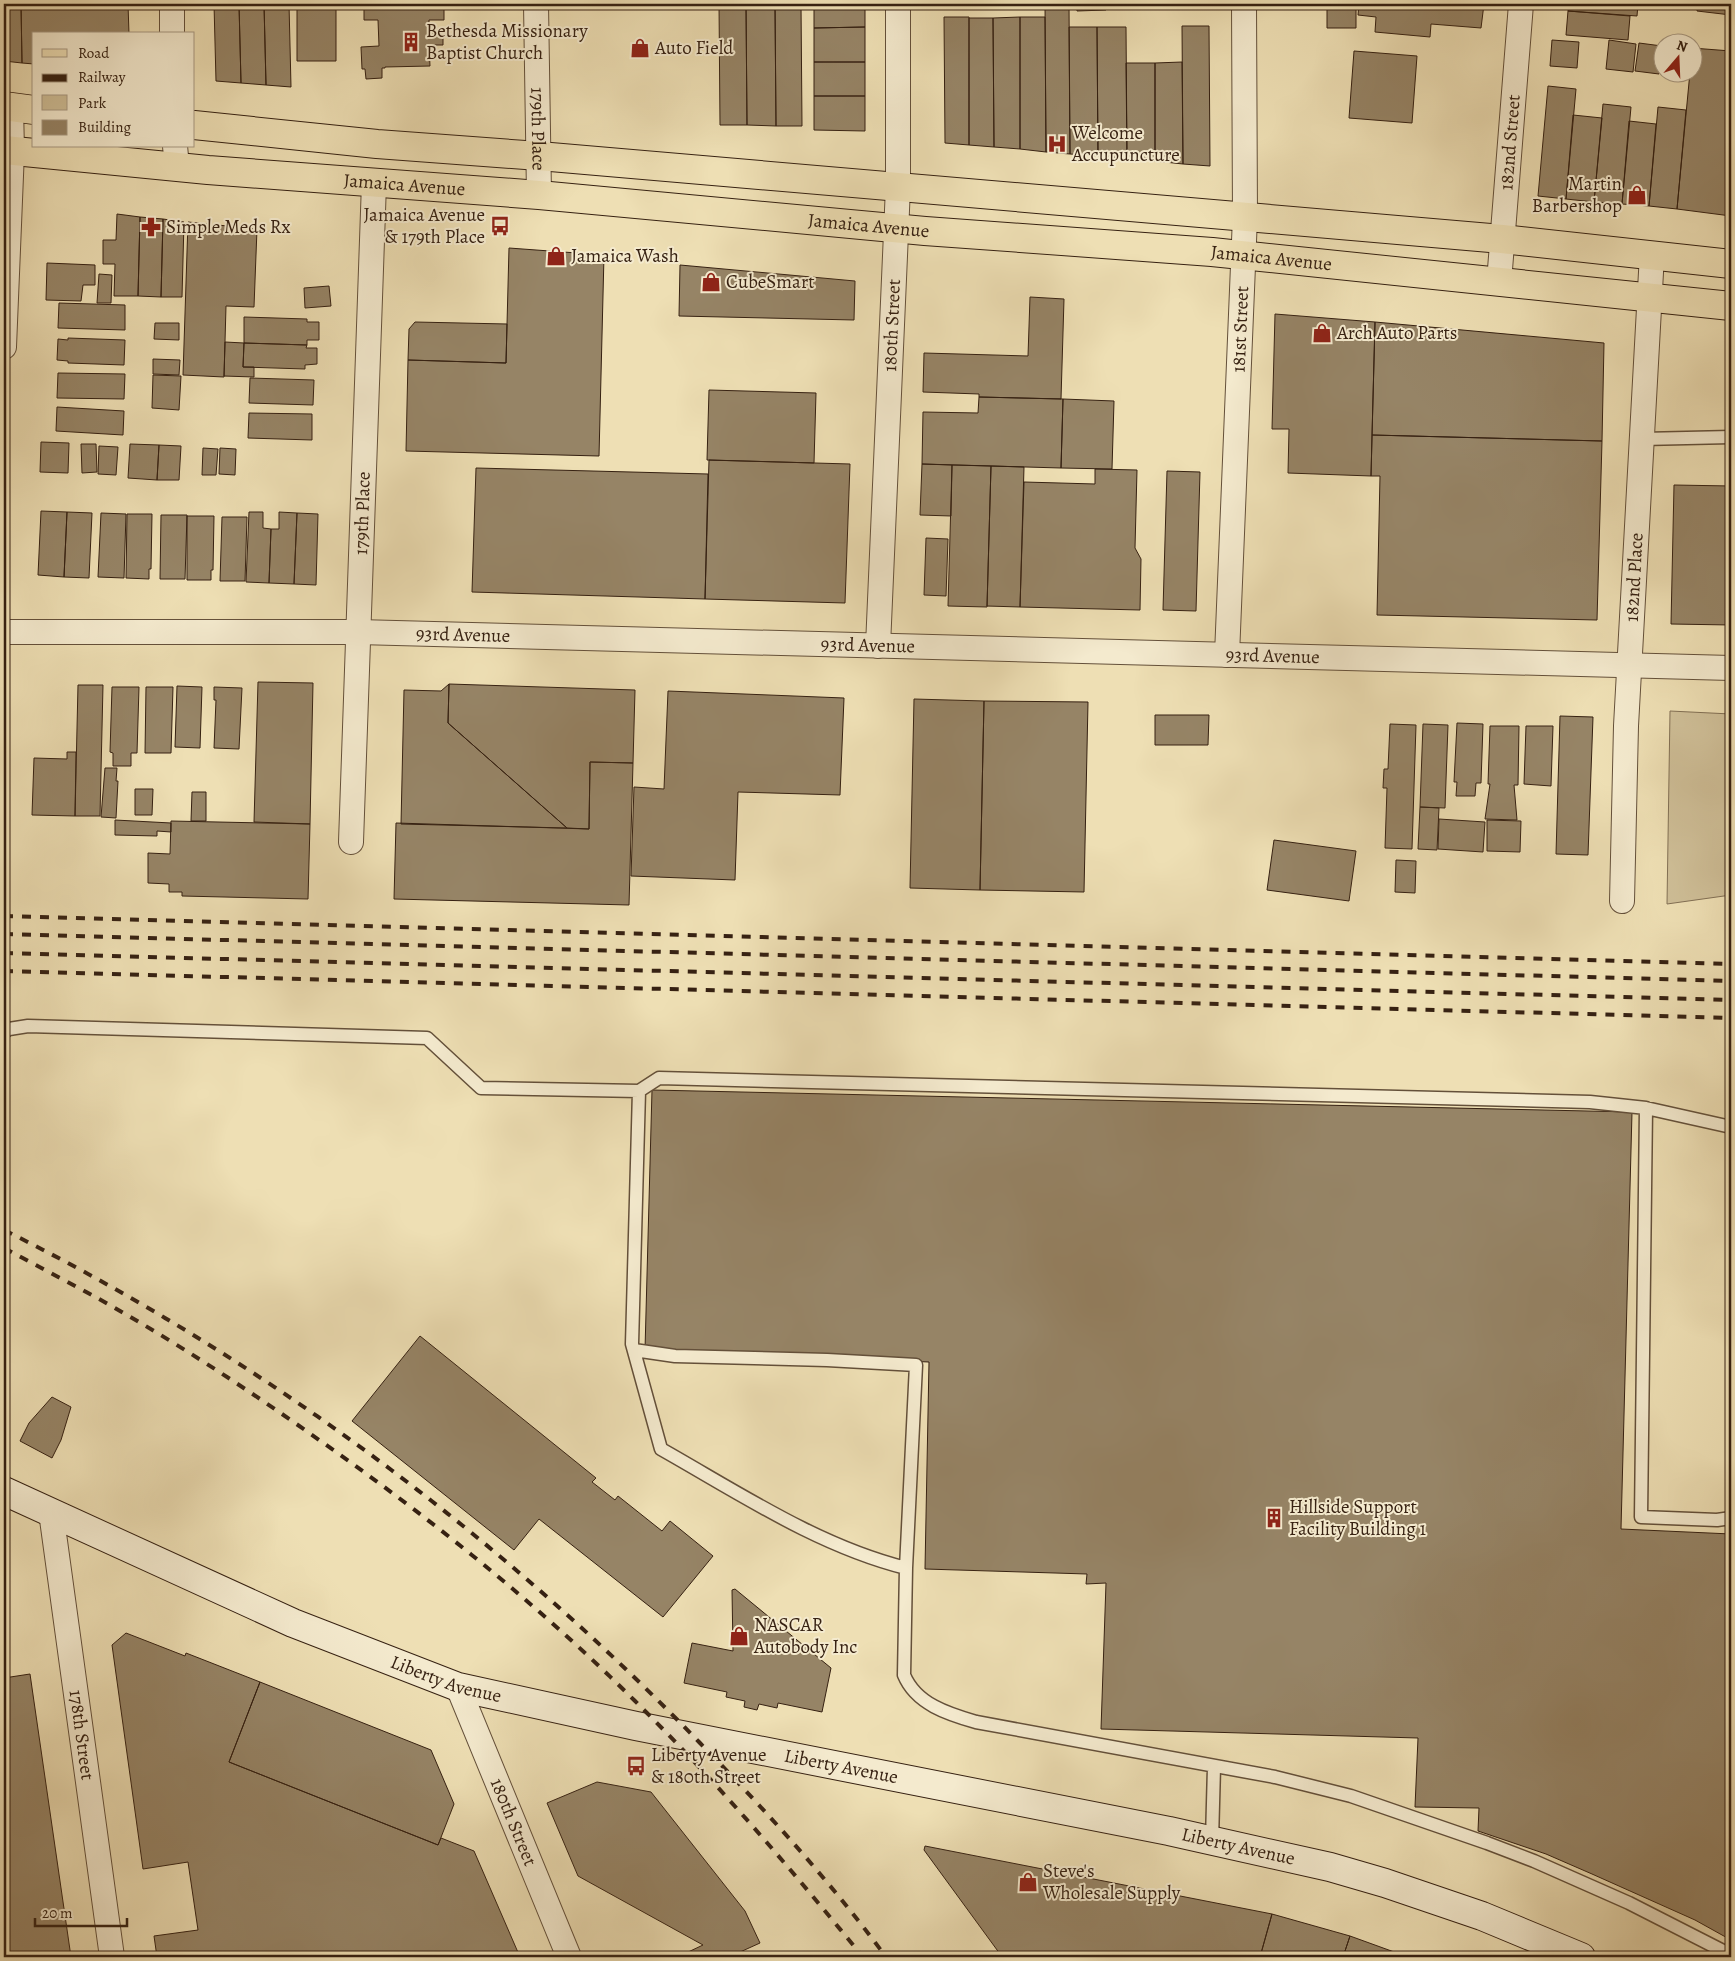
<svg xmlns="http://www.w3.org/2000/svg" width="1735" height="1961" font-family="Alegreya,serif">
	<rect width="100%" height="100%" fill="#eedfb4"/>
	<filter id="stains"><feTurbulence type="fractalNoise" baseFrequency=".004" numOctaves="4"/><feColorMatrix values="0 0 0 0 .2 0 0 0 0 .09 0 0 0 0 .02 0 0 0 .5 -.17"/></filter>
	<radialGradient id="worn" r=".72"><stop offset=".6" stop-color="#630" stop-opacity="0"/><stop offset="1" stop-color="#630" stop-opacity=".3"/></radialGradient>
	<!-- green -->
	<path fill="#cfbf98" stroke="#827055" d="M1670 711 1731 714V895L1667 904Z"/>
	<!-- building -->
	<path fill="#968466" stroke="#362112" d="M4 4H21L22 63 4 61Z
		M21 4H128L129 34H34V64L22 63Z
		M214 4H239L241 83 216 81Z
		M239 4H264L266 85 241 83Z
		M264 4H289L291 87 266 85Z
		M297 4H333V8H336V61H297Z
		M364 4H444V20H429V32H443V45H429L430 66 385 67V68H382V78L366 79 365 69H362L361 47 379 46 378 20H364Z
		M719 4H746L747 125H720Z
		M746 4H775L776 126 747 125Z
		M775 4H801L802 126H776Z
		M814 4H865V27L814 28Z
		M1045 4H1069L1070 154 1046 152Z
		M1077 4H1106V10L1077 11Z
		M1286 4H1357V6L1286 8Z
		M1359 4H1484L1481 28 1431 24 1430 37 1375 32 1376 17 1358 15Z
		M1569 4H1638L1637 16 1568 11Z
		M1698 4H1731V15L1697 11Z
		M1356 8V28H1327V9Z
		M1568 11 1630 16 1628 40 1566 35Z
		M944 17H969V145L945 143Z
		M1020 17V149L994 147 993 18Z
		M1020 17H1045L1046 152 1020 149Z
		M969 18H993L994 147 969 145Z
		M1182 26H1209L1210 166 1183 164Z
		M865 27V62H814V28Z
		M1069 27H1097L1098 156 1070 154Z
		M1097 27H1126L1127 159 1098 156Z
		M1552 40 1579 42 1577 68 1550 66Z
		M1609 40 1636 44 1633 72 1606 69Z
		M1639 43 1662 46 1659 74 1635 71Z
		M1692 48 1731 51V216L1677 209 1690 72H1692Z
		M1354 51 1417 56 1412 123 1349 118Z
		M814 62H865V96H814Z
		M1182 62 1183 164 1155 161V63Z
		M1126 63H1155V161L1127 159Z
		M1548 86 1576 89 1566 199 1538 196Z
		M814 96H865V131L814 130Z
		M1603 104 1631 107 1622 204 1594 202Z
		M1658 107 1686 110 1677 209 1649 206Z
		M1573 115 1602 118 1594 202 1566 199Z
		M1629 121 1656 124 1649 206 1622 204Z
		M117 214 140 217 138 296H114L115 264H103V240H116Z
		M140 217 163 219 161 297 138 296Z
		M163 219 184 222 182 297H161Z
		M188 222 257 229 254 307 226 306 224 377 183 375Z
		M509 248 604 255 599 456 406 451 408 360 506 363Z
		M47 263 95 265V285H83L81 301 46 300Z
		M680 265 855 281 854 320 679 316Z
		M99 274 112 275 111 303H97Z
		M329 286 331 306 305 308 304 288Z
		M1030 297 1064 299 1061 399 979 397V394L923 392 924 353 1028 356Z
		M59 303 125 305V330L58 328Z
		M1275 314 1375 322 1371 476 1288 473 1289 429H1272Z
		M244 317 307 319V322H319V340H307V345L244 343Z
		M415 322 507 324 506 363 408 360 409 329Z
		M1375 322 1604 343 1602 441 1372 435Z
		M155 323H179V340L154 339Z
		M68 338 125 340 124 365 68 363V361L57 360 58 339 68 340Z
		M225 342 244 343 243 367H254V377L224 376Z
		M244 343 307 345 306 348H317V364L305 365V369L243 367Z
		M153 359 180 360 179 375 153 374Z
		M58 373 125 374 124 399 57 398Z
		M153 375 181 376 179 410 152 408Z
		M250 378 314 380 313 405 249 403Z
		M709 390 816 393 814 463 707 460Z
		M979 397 1063 399 1061 468 922 464 923 412 978 413Z
		M1063 399 1114 401 1112 469 1061 468Z
		M57 407 124 411 123 435 56 431Z
		M249 413 312 414V440L248 438Z
		M1372 435 1602 441 1597 620 1377 615 1380 476H1371Z
		M41 442 69 443 68 473 40 472Z
		M81 444H96L97 472 82 473Z
		M130 444 159 445 157 480 128 478Z
		M159 445 181 446 179 480H157Z
		M99 446 118 447 116 475 98 474Z
		M203 448 218 449 216 475H202Z
		M220 448 236 449 235 475 219 474Z
		M709 460 850 464 845 603 705 599Z
		M922 464 952 465 951 516 920 515Z
		M952 465 991 466 987 607 948 606Z
		M991 466 1024 467 1020 607 987 606Z
		M476 468 708 474 705 599 472 592Z
		M1095 469 1137 470 1135 548 1141 559 1140 610 1020 607 1024 482 1095 484Z
		M1167 471 1200 472 1196 611 1163 610Z
		M1674 485 1731 486V625L1671 624Z
		M41 511 67 512 64 577 38 575Z
		M67 512 92 513 89 578 64 577Z
		M249 512H263V528L271 529 269 583 246 582Z
		M279 512 297 513 294 584 269 583 271 529H279Z
		M101 513 126 514 124 578 98 577Z
		M297 513 318 514 316 585 294 584Z
		M127 514H152L151 569H149V579L126 578Z
		M161 515H187L185 579H160Z
		M187 516H214L213 570H211V580H187Z
		M222 517H247L245 581H220Z
		M926 538 948 539 946 596 924 595Z
		M258 682 313 683 310 824 254 822Z
		M449 684 635 690 633 763 590 762 589 829 567 828 448 723Z
		M449 684 448 723 567 828 401 824 404 690 441 691Z
		M78 685H103L100 816H75Z
		M177 686 202 687 200 748 175 747Z
		M112 687H139L137 753H131V766H113V753L110 752Z
		M146 687H173L171 753H145Z
		M214 687 242 688 239 749 214 748 216 700H214Z
		M668 691 844 698 840 795 738 792 735 880 631 876 634 787 664 789Z
		M914 699 984 701 980 890 910 888Z
		M984 701 1088 702 1084 892 980 890Z
		M1155 715H1209L1208 745H1155Z
		M1560 716 1593 717 1588 855 1556 854Z
		M1457 723 1483 724 1481 783H1476L1475 796H1456L1457 782H1454Z
		M1390 724 1416 725 1412 849 1385 848 1387 788H1383L1384 769H1388Z
		M1423 724 1448 725 1445 808 1420 807Z
		M1490 726H1519L1518 785H1514L1517 820 1485 819 1490 784H1488Z
		M1526 726H1553L1551 786 1524 784Z
		M67 752H76L75 816 32 815 34 758 67 759Z
		M590 762 633 763 629 905 394 899 396 823 589 829Z
		M105 768H117L116 781H118L116 818 101 817Z
		M135 789H153L152 815H135Z
		M192 792H206V821H191Z
		M1420 807 1439 808 1437 850 1418 849Z
		M1439 819 1485 822 1483 852 1438 849Z
		M115 820 171 823V832L157 831V836L115 835Z
		M1487 820 1521 821 1520 852 1487 851Z
		M171 821 310 824 308 899 182 896V892H169V884L148 883V853L170 854Z
		M1274 840 1356 851 1349 901 1267 890Z
		M1396 860 1416 861 1415 893 1395 892Z
		M652 1090 1632 1112 1621 1529 1731 1534V1940L1695 1920 1592 1874 1546 1854 1478 1831 1479 1808 1415 1807 1418 1738 1101 1729 1106 1583 1086 1584 1087 1574 925 1569 929 1362 645 1350Z
		M420 1336 596 1478 592 1482 615 1500 618 1496 662 1531 670 1521 713 1556 663 1617 539 1519 514 1550 352 1421Z
		M52 1397 71 1407 61 1440 52 1458 20 1441 29 1423Z
		M735 1589 831 1668 822 1712 778 1703 777 1708 759 1704 757 1710 744 1707 745 1701 726 1697 727 1692 684 1683 692 1643 733 1651 732 1590Z
		M126 1633 185 1656 186 1653 260 1682 229 1762 438 1845 441 1838 474 1851 520 1957H157L154 1936 198 1930 188 1862 143 1869 112 1645Z
		M30 1674 71 1957H4V1678Z
		M260 1682 431 1750 454 1804 438 1845 229 1762Z
		M597 1782 651 1792 745 1911 760 1943 729 1957H688L686 1953 703 1945 578 1876 547 1803Z
		M925 1846 1272 1914 1260 1957H1000L999 1956 1000 1954 924 1850Z
		M1272 1914 1350 1936 1343 1957H1260Z
		M1350 1936 1408 1957H1343Z"/>
	<g fill="none" stroke-linecap="round" stroke-linejoin="round">
		<defs>
			<path id="service" d="M1642 439 1731 437
				M4 1032 9 1029 28 1026 427 1038 481 1088 639 1091 659 1078 1590 1102 1646 1108 1731 1127
				M639 1091 632 1344 661 1449C739 1493 818 1546 906 1568
				M1646 1108 1641 1517 1717 1520 1731 1518
				M634 1350 675 1356 827 1360 916 1365 906 1568 904 1675C916 1704 948 1714 976 1722L1275 1777 1351 1796 1487 1843 1534 1861 1629 1903 1731 1955
				M1212 1840 1214 1767"/>
			<g id="minor">
				<path d="M172 4V34"/>
				<path id="s1" d="M536 4 539 195"/>
				<path d="M175 146 177 167"/>
				<path id="s2" d="M1499 282 1521 4"/>
				<path d="M4 347 12 151 11 107"/>
				<path id="s3" d="M4 632H358L1731 668"/>
				<path id="s4" d="M878 646 898 187V4"/>
				<path id="s5" d="M1227 655 1245 217 1244 4"/>
				<path id="s6" d="M351 842 374 183"/>
				<path id="s7" d="M1622 901 1626 726 1652 254"/>
				<path id="s8" d="M51 1512 112 1957"/>
				<path id="s9" d="M458 1687 569 1957"/>
			</g>
			<g id="secondary">
				<path id="s10" d="M4 1491 293 1623 458 1687 636 1726 1169 1831 1330 1867 1385 1883 1482 1916 1581 1957"/>
			</g>
			<g id="primary">
				<path d="M4 106 34 110"/>
				<path d="M194 125 377 144 539 156 1502 239 1731 264"/>
				<path id="s11" d="M4 150 208 170 539 195 925 231 1212 252 1731 306"/>
			</g>
		</defs>
		<!-- service casing -->
		<use href="#service" stroke="#64503a" stroke-width="15"/>
		<!-- minor casing -->
		<use href="#minor" stroke="#64503a" stroke-width="26"/>
		<!-- secondary casing -->
		<use href="#secondary" stroke="#362112" stroke-width="30"/>
		<!-- primary casing -->
		<use href="#primary" stroke="#362112" stroke-width="30"/>
		<!-- service -->
		<use href="#service" stroke="#f4eace" stroke-width="12"/>
		<!-- minor -->
		<use href="#minor" stroke="#f4eace" stroke-width="24"/>
		<!-- secondary -->
		<use href="#secondary" stroke="#f4eace" stroke-width="28"/>
		<!-- primary -->
		<use href="#primary" stroke="#eedfb4" stroke-width="28"/>
		<!-- rail -->
		<path stroke="#362112" stroke-width="4" stroke-dasharray="9 9" stroke-linecap="butt" d="M4 916 1731 964
			M4 934 1731 981
			M4 953 1731 1000
			M4 971 1731 1018
			M4 1230C263 1359 499 1535 700 1743 766 1811 830 1881 886 1957
			M4 1248C39 1267 74 1285 108 1304 182 1346 253 1393 322 1442 437 1523 547 1612 646 1712 724 1790 794 1873 863 1957"/>
	</g>
	<!-- icons -->
	<defs>
		<symbol id="building-bare" viewBox="-9 -9 18 18"><path d="M-4-6H4V6H1V3H-1V6H-4ZM-2.5-4.3h1.7v1.8h-1.7ZM.8-4.3h1.7v1.8H.8ZM-2.5-1h1.7V.8h-1.7ZM.8-1h1.7V.8H.8Z" fill="#8f2418" stroke="#f4eace" stroke-width="2.5" paint-order="stroke"/></symbol>
		<symbol id="shop-bare" viewBox="-9 -9 18 18"><path d="M-5-2.5h2.3a2.7 3.5 0 0 1 5.4 0H5L5.5 6h-11ZM-1.5-2.5h3a1.5 2.3 0 0 0-3 0Z" fill="#8f2418" stroke="#f4eace" stroke-width="2.5" paint-order="stroke"/></symbol>
		<symbol id="hospital-bare" viewBox="-9 -9 18 18"><path d="M-5-5h3v3.5h4V-5h3V5h-3V1.5h-4V5h-3Z" fill="#8f2418" stroke="#f4eace" stroke-width="2.5" paint-order="stroke"/></symbol>
		<symbol id="bus-bare" viewBox="-9 -9 18 18"><path d="M-5-6H5V4H4V6H2V4H-2V6H-4V4H-5ZM-3.5-4V0h7V-4ZM-3.5 1.2v1.5H-2V1.2ZM2 1.2v1.5H3.5V1.2Z" fill="#8f2418" stroke="#f4eace" stroke-width="2.5" paint-order="stroke"/></symbol>
		<symbol id="pharmacy-bare" viewBox="-9 -9 18 18"><path d="M-2-6h4v4h4v4h-4v4h-4v-4h-4v-4h4Z" fill="#8f2418" stroke="#f4eace" stroke-width="2.5" paint-order="stroke"/></symbol>
	</defs>
	<g fill-rule="evenodd">
		<use href="#building-bare" x="397" y="28" width="28" height="28"/>
		<use href="#shop-bare" x="626" y="34" width="28" height="28"/>
		<use href="#hospital-bare" x="1043" y="130" width="28" height="28"/>
		<use href="#shop-bare" x="1623" y="181" width="28" height="28"/>
		<use href="#bus-bare" x="486" y="212" width="28" height="28"/>
		<use href="#pharmacy-bare" x="137" y="213" width="28" height="28"/>
		<use href="#shop-bare" x="542" y="242" width="28" height="28"/>
		<use href="#shop-bare" x="697" y="268" width="28" height="28"/>
		<use href="#shop-bare" x="1308" y="319" width="28" height="28"/>
		<use href="#building-bare" x="1260" y="1504" width="28" height="28"/>
		<use href="#shop-bare" x="725" y="1622" width="28" height="28"/>
		<use href="#bus-bare" x="622" y="1752" width="28" height="28"/>
		<use href="#shop-bare" x="1014" y="1868" width="28" height="28"/>
	</g>
	<g text-anchor="middle" dominant-baseline="central" stroke-width="4" stroke-linejoin="round" paint-order="stroke">
		<!-- poi labels -->
		<g font-size="19" fill="#362112" stroke="#f4eace" text-anchor="start">
			<text x="426" y="31">Bethesda Missionary<tspan x="426" dy="22">Baptist Church</tspan></text>
			<text x="655" y="48">Auto Field</text>
			<text x="1072" y="133">Welcome<tspan x="1072" dy="22">Accupuncture</tspan></text>
			<text x="1622" y="184" text-anchor="end">Martin<tspan x="1622" dy="22">Barbershop</tspan></text>
			<text x="485" y="215" text-anchor="end">Jamaica Avenue<tspan x="485" dy="22">&amp; 179th Place</tspan></text>
			<text x="166" y="227">Simple Meds Rx</text>
			<text x="571" y="256">Jamaica Wash</text>
			<text x="726" y="282">CubeSmart</text>
			<text x="1337" y="333">Arch Auto Parts</text>
			<text x="1289" y="1507">Hillside Support<tspan x="1289" dy="22">Facility Building 1</tspan></text>
			<text x="754" y="1625">NASCAR<tspan x="754" dy="22">Autobody Inc</tspan></text>
			<text x="651" y="1755">Liberty Avenue<tspan x="651" dy="22">&amp; 180th Street</tspan></text>
			<text x="1043" y="1871">Steve's<tspan x="1043" dy="22">Wholesale Supply</tspan></text>
		</g>
		<!-- street labels -->
		<g font-size="19" fill="#362112" stroke="#f4eace">
			<text stroke="none"><textPath href="#s1" startOffset="125">179th Place</textPath></text>
			<text stroke="none"><textPath href="#s2" startOffset="140">182nd Street</textPath></text>
			<text stroke="none"><textPath href="#s11" startOffset="402">Jamaica Avenue</textPath></text>
			<text stroke="none"><textPath href="#s11" startOffset="868">Jamaica Avenue</textPath></text>
			<text stroke="none"><textPath href="#s11" startOffset="1272">Jamaica Avenue</textPath></text>
			<text stroke="none"><textPath href="#s4" startOffset="321">180th Street</textPath></text>
			<text stroke="none"><textPath href="#s5" startOffset="326">181st Street</textPath></text>
			<text stroke="none"><textPath href="#s6" startOffset="329">179th Place</textPath></text>
			<text stroke="none"><textPath href="#s7" startOffset="324">182nd Place</textPath></text>
			<text stroke="none"><textPath href="#s3" startOffset="459">93rd Avenue</textPath></text>
			<text stroke="none"><textPath href="#s3" startOffset="864">93rd Avenue</textPath></text>
			<text stroke="none"><textPath href="#s3" startOffset="1269">93rd Avenue</textPath></text>
			<text stroke="none"><textPath href="#s10" startOffset="481">Liberty Avenue</textPath></text>
			<text stroke="none"><textPath href="#s8" startOffset="225">178th Street</textPath></text>
			<text stroke="none"><textPath href="#s10" startOffset="886">Liberty Avenue</textPath></text>
			<text stroke="none"><textPath href="#s9" startOffset="146">180th Street</textPath></text>
			<text stroke="none"><textPath href="#s10" startOffset="1291">Liberty Avenue</textPath></text>
		</g>
	</g>
	<!-- margin -->
	<rect width="1735" height="1961" fill="none" stroke="#eedfb4" stroke-width="20"/>
	<rect x="5" y="5" width="1725" height="1951" fill="none" stroke="#362112" stroke-width="2.5"/>
	<rect x="10" y="10" width="1715" height="1941" fill="none" stroke="#362112"/>
	<!-- legend -->
	<rect x="32" y="32" width="162" height="115" fill="#f4eace" stroke="#a89a83"/>
	<rect x="42" y="49" width="25" height="8" fill="#eedfb4" stroke="#a89a83"/>
	<text x="78" y="58" font-size="15" fill="#362112">Road</text>
	<rect x="42" y="74" width="25" height="8" fill="#362112" stroke="#a89a83"/>
	<text x="78" y="82" font-size="15" fill="#362112">Railway</text>
	<rect x="42" y="95" width="25" height="15" fill="#cfbf98" stroke="#a89a83"/>
	<text x="78" y="108" font-size="15" fill="#362112">Park</text>
	<rect x="42" y="120" width="25" height="15" fill="#968466" stroke="#a89a83"/>
	<text x="78" y="132" font-size="15" fill="#362112">Building</text>
	<!-- north arrow -->
	<g transform="translate(1678 58) rotate(19)"><circle r="24" fill="#f4eace" stroke="#a89a83"/>
	<path d="M0-4L9 19L0 12L-9 19Z" fill="#8f2418"/>
	<text y="-8" font-size="14" font-weight="bold" text-anchor="middle" fill="#362112">N</text>
	</g>
	<!-- scale -->
	<path d="M35 1918v8h92v-8" fill="none" stroke="#362112" stroke-width="2.5"/>
	<text x="42" y="1918" font-size="15" fill="#362112" stroke="#f4eace" stroke-width="4" paint-order="stroke">20 m</text>
	<rect width="100%" height="100%" filter="url(#stains)"/>
	<rect width="100%" height="100%" fill="url(#worn)"/>
</svg>
